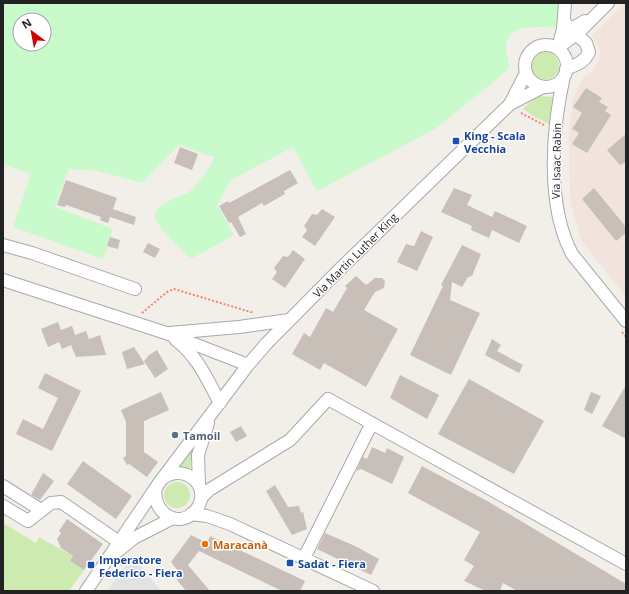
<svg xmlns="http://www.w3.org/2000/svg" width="629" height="594" font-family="'Open Sans',sans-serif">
	<rect width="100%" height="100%" fill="#f2efe9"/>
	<!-- military -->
	<path fill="#f3e3dd" d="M624 3H626V297L581 240 570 201 569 153V130L573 98 583 78 594 70 599 60 600 49 592 36Z"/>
	<!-- grass -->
	<path fill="#cdebb0" d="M531 66a14 14 0 1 1 28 0a14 14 0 1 1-28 0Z
		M537 96 553 97 549 124 535 117 523 109Z
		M193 446 190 470 178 466Z
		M164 495a13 13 0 1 1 26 0a13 13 0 1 1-26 0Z
		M3 523 36 543 39 537 73 556 70 561 84 570 69 591H3Z"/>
	<!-- park -->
	<path fill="#c8facc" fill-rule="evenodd" d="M3 3H558V27C541 28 505 22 506 48 506 57 511 61 508 70L435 129 317 191 293 147 231 180 217 205 234 235 191 259C182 250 162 232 157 222 148 203 179 199 189 192 196 187 212 166 214 157L179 145 142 183 98 171 69 169 55 207 113 229 103 259 13 227 31 174 3 164ZM20 20H44V44H20Z"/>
	<!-- parking -->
	<path fill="#e2e2e2" d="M132 557 161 591H107Z"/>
	<!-- building -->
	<path fill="#c7bfb8" d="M586 88 602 98 599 102 608 107 605 111 611 115 587 153 572 144 579 133 572 129 582 113 573 107Z
		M626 134V162L620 165 607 150Z
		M180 147 198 154 192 170 174 163Z
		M290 170 298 183 284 191 285 194 264 206 262 203 238 217 246 234 240 237 231 222 229 223 219 206 228 201 229 203Z
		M66 180 117 198 113 209 136 217 134 225 110 217 108 223 100 220 101 217 66 205 65 207 57 205Z
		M454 188 472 195 467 205 492 217 495 211 527 226 519 243 492 230 489 238 471 230 472 226 441 212Z
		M594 188 626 227V233L616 241 582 199Z
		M322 209 335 217 315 246 302 237 307 230 304 226 312 214 317 215Z
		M421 231 433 237 417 271 397 262 406 244 414 246Z
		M110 237 120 240 118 249 107 246Z
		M148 243 160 249 155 258 143 252Z
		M462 245 481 254 472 276 468 277 462 287 452 282 450 300 480 313 451 375 410 355 443 286 441 285Z
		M293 250 305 259 285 288 272 279 277 272 274 268 283 256 288 257Z
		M356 276 366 285 375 278H382L385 281 384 288 375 292 364 310 398 329 366 387 324 363 320 370 292 354 304 333 310 337 326 308 333 312 347 288 345 286Z
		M58 322 61 330 72 326 75 335 86 331 89 339 100 335 106 355 76 357 71 345 62 349 59 342 48 347 41 329Z
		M492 339 501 345 497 351 523 365 519 373 485 355Z
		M134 347 145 364 127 369 122 352Z
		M157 350 168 369 155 378 144 361 149 355Z
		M45 373 81 391 52 451 16 434 23 419 43 429 58 398 38 388Z
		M400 375 439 395 427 419 390 398Z
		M469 379 544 421 514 474 438 434Z
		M626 385V439L602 426Z
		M161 392 169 410 144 421V452L158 462 147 477 129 464 127 465 123 458 126 456V422L121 410Z
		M591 392 601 396 592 414 584 410Z
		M241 426 247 436 236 442 230 432Z
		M372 447 385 453 387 448 404 457 392 484 361 469 356 471 363 457 367 459Z
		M83 461 132 496 116 519 67 484Z
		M422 466 489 502 626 584V591H517L503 583 500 591H486L464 581 474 566 464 560 480 532 408 493Z
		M43 473 54 481 40 500 31 495Z
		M275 485 288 507 299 506 301 513 303 512 307 529 292 535 266 491Z
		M67 519 103 544 84 570 70 561 73 556 61 548 57 539 61 533 59 531Z
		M325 533 355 546 379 559 371 575 317 549Z
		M191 535 207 543 210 536 305 581 300 591H282L199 551 188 565 210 591H186L177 580 182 576 171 562Z"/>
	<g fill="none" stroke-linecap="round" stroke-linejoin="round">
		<defs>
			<path id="minor" d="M564 19 566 25 573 28 585 21
				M525 66a21 21 0 1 1 42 0a21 21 0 1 1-42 0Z
				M558 48 580 31 608 3
				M558 48 563 29 565 3
				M566 69C576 65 585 62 589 52L586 43 577 35
				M564 76C552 129 546 205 572 254L626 321
				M510 104 526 73
				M3 245 32 253 135 289
				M3 280 166 333 248 365
				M170 333 239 327 289 320
				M176 340C197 355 208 381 220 403
				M199 485 198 455 208 423
				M3 486 41 510
				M156 488C151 512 179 531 196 510 213 488 186 462 163 478
				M201 498 209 490 290 440 328 399 626 564
				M3 506 28 521 51 503 61 502 119 542
				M191 514 207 516 230 524 373 591
				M114 554 134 538 173 518
				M304 558 372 423
				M86 591 159 483 248 365 266 344 338 271 510 104 543 87"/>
		</defs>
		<!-- minor casing -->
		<use href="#minor" stroke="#a9a9a9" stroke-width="14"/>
		<!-- path -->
		<path stroke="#fa8072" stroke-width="2" stroke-dasharray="2 2" stroke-linecap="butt" d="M521 113 544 125
			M142 313 167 292 174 289 254 313
			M622 332 626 337"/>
		<!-- minor -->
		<use href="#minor" stroke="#fff" stroke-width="12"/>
	</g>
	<!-- markers -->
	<g fill="#1a4fb4" stroke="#fff" stroke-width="1.5">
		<rect x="452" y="137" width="8" height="8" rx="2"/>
		<rect x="286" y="559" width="8" height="8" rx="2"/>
		<rect x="87" y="561" width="8" height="8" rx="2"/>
	</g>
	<circle fill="#5c6f8a" stroke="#fff" stroke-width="1.5" cx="175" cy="435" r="4"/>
	<circle fill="#e8710a" stroke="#fff" stroke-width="1.5" cx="205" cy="544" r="4"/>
	<g text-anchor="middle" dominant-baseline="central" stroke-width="3" stroke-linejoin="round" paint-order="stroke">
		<!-- transit labels -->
		<g font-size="11" font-weight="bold" fill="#164399" stroke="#fff" text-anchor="start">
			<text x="464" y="135">King - Scala<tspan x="464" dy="13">Vecchia</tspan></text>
			<text x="99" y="559">Imperatore<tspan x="99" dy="13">Federico - Fiera</tspan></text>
			<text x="298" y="563">Sadat - Fiera</text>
		</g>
		<!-- street labels -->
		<g font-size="11" fill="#222" stroke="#fff">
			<text transform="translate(556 161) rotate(-89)">Via Isaac Rabin</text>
			<text transform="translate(355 255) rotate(-45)">Via Martin Luther King</text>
		</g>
		<!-- service labels -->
		<g font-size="11" font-weight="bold" fill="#4e5e75" stroke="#fff" text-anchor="start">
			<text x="183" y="435">Tamoil</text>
		</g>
		<!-- food labels -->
		<g font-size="11" font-weight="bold" fill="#c56008" stroke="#fff" text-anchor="start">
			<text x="213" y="544">Maracanà</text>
		</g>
	</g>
	<!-- border -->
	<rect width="629" height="594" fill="none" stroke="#222222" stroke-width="8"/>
	<!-- north arrow -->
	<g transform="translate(32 32) rotate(328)"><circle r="19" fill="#ffffff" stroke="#a7a7a7"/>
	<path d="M0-3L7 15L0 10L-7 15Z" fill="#d40000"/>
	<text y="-6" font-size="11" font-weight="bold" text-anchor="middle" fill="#222222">N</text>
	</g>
</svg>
